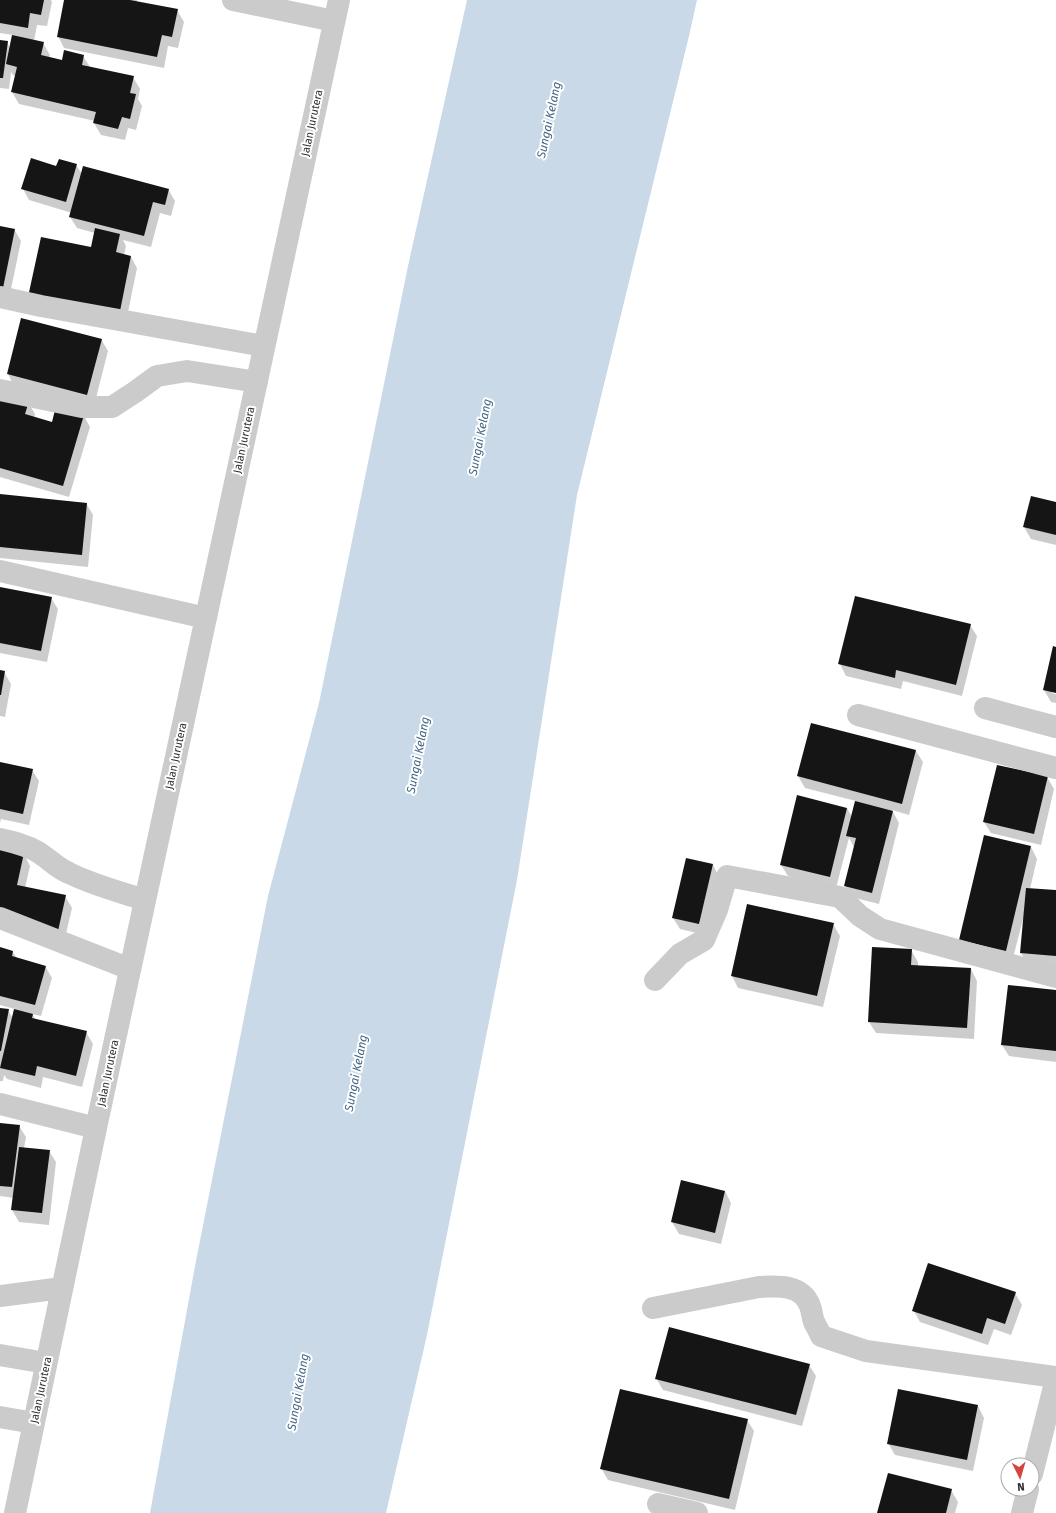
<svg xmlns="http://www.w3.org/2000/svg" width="1056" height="1513" font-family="'Fira Sans',sans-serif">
	<rect width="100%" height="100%" fill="#fff"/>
	<!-- water -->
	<path fill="#cad9e8" d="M467 0H697L689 36 577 495 517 880 427 1335 386 1513H150L195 1266 268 896 319 703 408 266Z"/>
	<!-- shadow -->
	<path fill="#0003" d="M0 0H51L52 2 47 26 37 25 34 41 43 43 50 55 49 58 62 61 83 56 90 67 133 77 140 89 138 99 142 106 136 130 128 128 125 140 101 135 94 123 95 121 19 104 12 92 16 76 13 75 11 72 9 89 0 88V41L7 42 10 48 13 35 0 33Z
		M65 0H137V2L177 10 184 22 178 48 168 46 164 68 64 48 58 36Z
		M76 165 82 174 168 189 175 201 171 216 160 213 151 247 123 240 126 246 124 255 131 257 137 268 125 327 92 248 95 233 77 228 70 217 72 213 29 200 23 189 57 167Z
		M0 227 14 229 21 241 8 304 0 302Z
		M101 339 108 351 94 406 14 386 8 374Z
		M0 394 28 402 35 414 34 418 52 423 84 416 90 427 69 497 0 477Z
		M0 495 86 503 93 515 88 567 0 558Z
		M1056 503V545L1031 539 1024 527Z
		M0 588 51 598 58 609 47 662 0 653Z
		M970 625 977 636 962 696 903 681 901 689 846 676 840 664Z
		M1056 648V692L1052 691V693L1056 694V703L1051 702 1044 690Z
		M0 671 4 672 11 684 5 717 0 716Z
		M812 724 916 751 923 762 909 815 892 810 899 823 879 904 851 897 845 886 854 847 849 838 836 888 788 876 781 865 847 808 852 817 856 801 805 788 798 776Z
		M0 763 32 770 39 781 29 825 1 819 0 823Z
		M1047 777 1054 789 1041 845 991 833 984 822Z
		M1031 847 1037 859 1030 889 1056 891V967L1028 965 1021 953 1024 919H1023L1012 962 960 939Z
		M24 854 30 866 25 888 65 896 72 908 64 942 0 921Z
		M687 859 713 865 719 877 705 935 680 929 673 918Z
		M748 905 833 924 840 936 823 1007 738 988 732 976Z
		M0 948 13 952 17 959 45 966 52 978 41 1016 32 1014 36 1020 86 1032 93 1044 82 1087 43 1077 41 1088 7 1079 4 1075 3 1081H0V1009L8 1010 12 1017 15 1009 0 1005Z
		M911 950 918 962V966L971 969 977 981 974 1039 876 1033 869 1022Z
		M1056 991V1062L1009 1056 1002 1045Z
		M0 1124 19 1126 26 1137 24 1148 49 1151 56 1162 49 1225 19 1222 12 1210 14 1198 0 1196Z
		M725 1191 731 1203 721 1244 679 1234 672 1222Z
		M1015 1293 1022 1305 1011 1335 994 1329 988 1345 920 1322 914 1311Z
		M809 1365 816 1376 802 1426 663 1390 656 1378Z
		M899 1390 978 1406 984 1418 973 1471 895 1455 888 1443Z
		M747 1420 754 1431 735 1510 608 1480 601 1468Z
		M951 1490 958 1502 955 1513H878Z"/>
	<!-- building -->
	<path fill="#151515" d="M0 0H44L41 15 30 13 28 28 0 23Z
		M64 0H130L178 9 172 37 162 35 157 57 57 37Z
		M12 35 44 42 41 55 62 60 64 50 84 55 82 65 134 76 130 93 136 94 130 119 122 117 118 129 93 123 96 112 11 92 17 67 6 64Z
		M0 40 8 41 3 78H0Z
		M31 158 56 166 59 159 77 164 66 202 21 189Z
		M83 166 169 189 165 205 153 202 144 236 69 217Z
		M0 226 15 229 2 293H0Z
		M95 228 120 234 116 252 131 256 119 316 28 297 41 237 91 247Z
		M21 318 102 339 87 395 7 374Z
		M0 393 29 401 25 414 52 422 56 406 84 415 63 486 0 468Z
		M0 494 87 503 82 555 0 547Z
		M1031 496 1056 502V535L1023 527Z
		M0 587 52 597 41 651 0 643Z
		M855 596 971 624 956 685 896 670 895 678 838 664Z
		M1053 646 1056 647V693L1043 690Z
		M0 670 5 671 1 695H0Z
		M811 723 916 750 902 804 797 776Z
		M0 762 33 769 23 814 0 809Z
		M997 765 1048 776 1034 834 983 822Z
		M797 795 847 808 830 877 780 865Z
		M855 801 893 811 872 893 844 886 856 838 846 836Z
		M984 835 1031 846 1006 951 959 940Z
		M0 848 24 853 17 885 66 895 58 931 0 911Z
		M686 858 713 864 699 924 672 918Z
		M1026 888 1056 890V956L1020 953Z
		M747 904 834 923 817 996 731 976Z
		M0 947 13 951 12 956 46 966 35 1005 0 996Z
		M872 947 912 949 911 965 971 968 967 1028 868 1022Z
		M1008 985 1056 990V1051L1001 1045Z
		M0 1008 9 1009 1 1051H0Z
		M14 1009 33 1014 32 1018 87 1031 76 1076 37 1066 35 1076 0 1068Z
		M0 1123 20 1125 12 1187 0 1186Z
		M19 1147 50 1150 42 1213 11 1210Z
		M681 1180 725 1191 715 1233 671 1222Z
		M928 1263 1016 1292 1005 1324 987 1318 982 1334 912 1311Z
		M669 1327 810 1364 796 1415 655 1379Z
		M620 1389 748 1419 729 1499 600 1469Z
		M898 1389 978 1405 967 1460 887 1444Z
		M888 1473 952 1489 946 1513H877Z"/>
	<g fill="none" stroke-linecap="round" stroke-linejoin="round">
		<!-- minor -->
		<path stroke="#cbcbcb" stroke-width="22" d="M233 0 334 21
			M0 297 41 306 264 346
			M0 390 82 407H112L135 392 157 376 187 371 257 382
			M0 571 206 618
			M985 708 1056 727
			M858 715 1056 768
			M0 839C13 842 26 845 38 852 49 859 57 868 69 873 93 885 120 892 145 900
			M0 918 130 969
			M655 980 680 954 704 940 717 910 727 876 840 897 860 916 880 929 1056 977
			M0 1104 96 1128
			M0 1296 62 1288
			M653 1308 759 1287C778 1286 802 1284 810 1306 812 1311 812 1317 814 1322 816 1326 819 1331 821 1336L866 1351 1056 1377
			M0 1355 46 1363
			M0 1417 34 1423
			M1032 1474 1056 1379
			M658 1504 697 1513
			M15 1513 96 1128 339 0
			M1022 1513 1028 1489"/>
	</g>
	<g text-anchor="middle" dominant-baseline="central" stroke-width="4" stroke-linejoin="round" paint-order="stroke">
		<!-- street labels -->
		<g font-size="11" fill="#2e2e2e" stroke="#fff">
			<text transform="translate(312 123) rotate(-78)">Jalan Jurutera</text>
			<text transform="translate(244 440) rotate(-78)">Jalan Jurutera</text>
			<text transform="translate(176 756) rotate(-78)">Jalan Jurutera</text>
			<text transform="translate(108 1073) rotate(-78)">Jalan Jurutera</text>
			<text transform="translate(41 1390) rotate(-78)">Jalan Jurutera</text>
		</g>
		<!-- water labels -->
		<g font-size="12" font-style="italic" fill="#436688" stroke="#fff">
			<text transform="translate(549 120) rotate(-78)">Sungai Kelang</text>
			<text transform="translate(480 437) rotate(-79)">Sungai Kelang</text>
			<text transform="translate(418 755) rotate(-79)">Sungai Kelang</text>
			<text transform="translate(356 1073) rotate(-79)">Sungai Kelang</text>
			<text transform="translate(298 1392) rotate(-80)">Sungai Kelang</text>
		</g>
	</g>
	<!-- north arrow -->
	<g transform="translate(1020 1477) rotate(175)"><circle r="19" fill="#ffffff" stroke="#ababab"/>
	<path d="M0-3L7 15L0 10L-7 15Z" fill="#d54440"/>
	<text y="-6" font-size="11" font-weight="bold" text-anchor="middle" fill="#2e2e2e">N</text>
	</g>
</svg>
